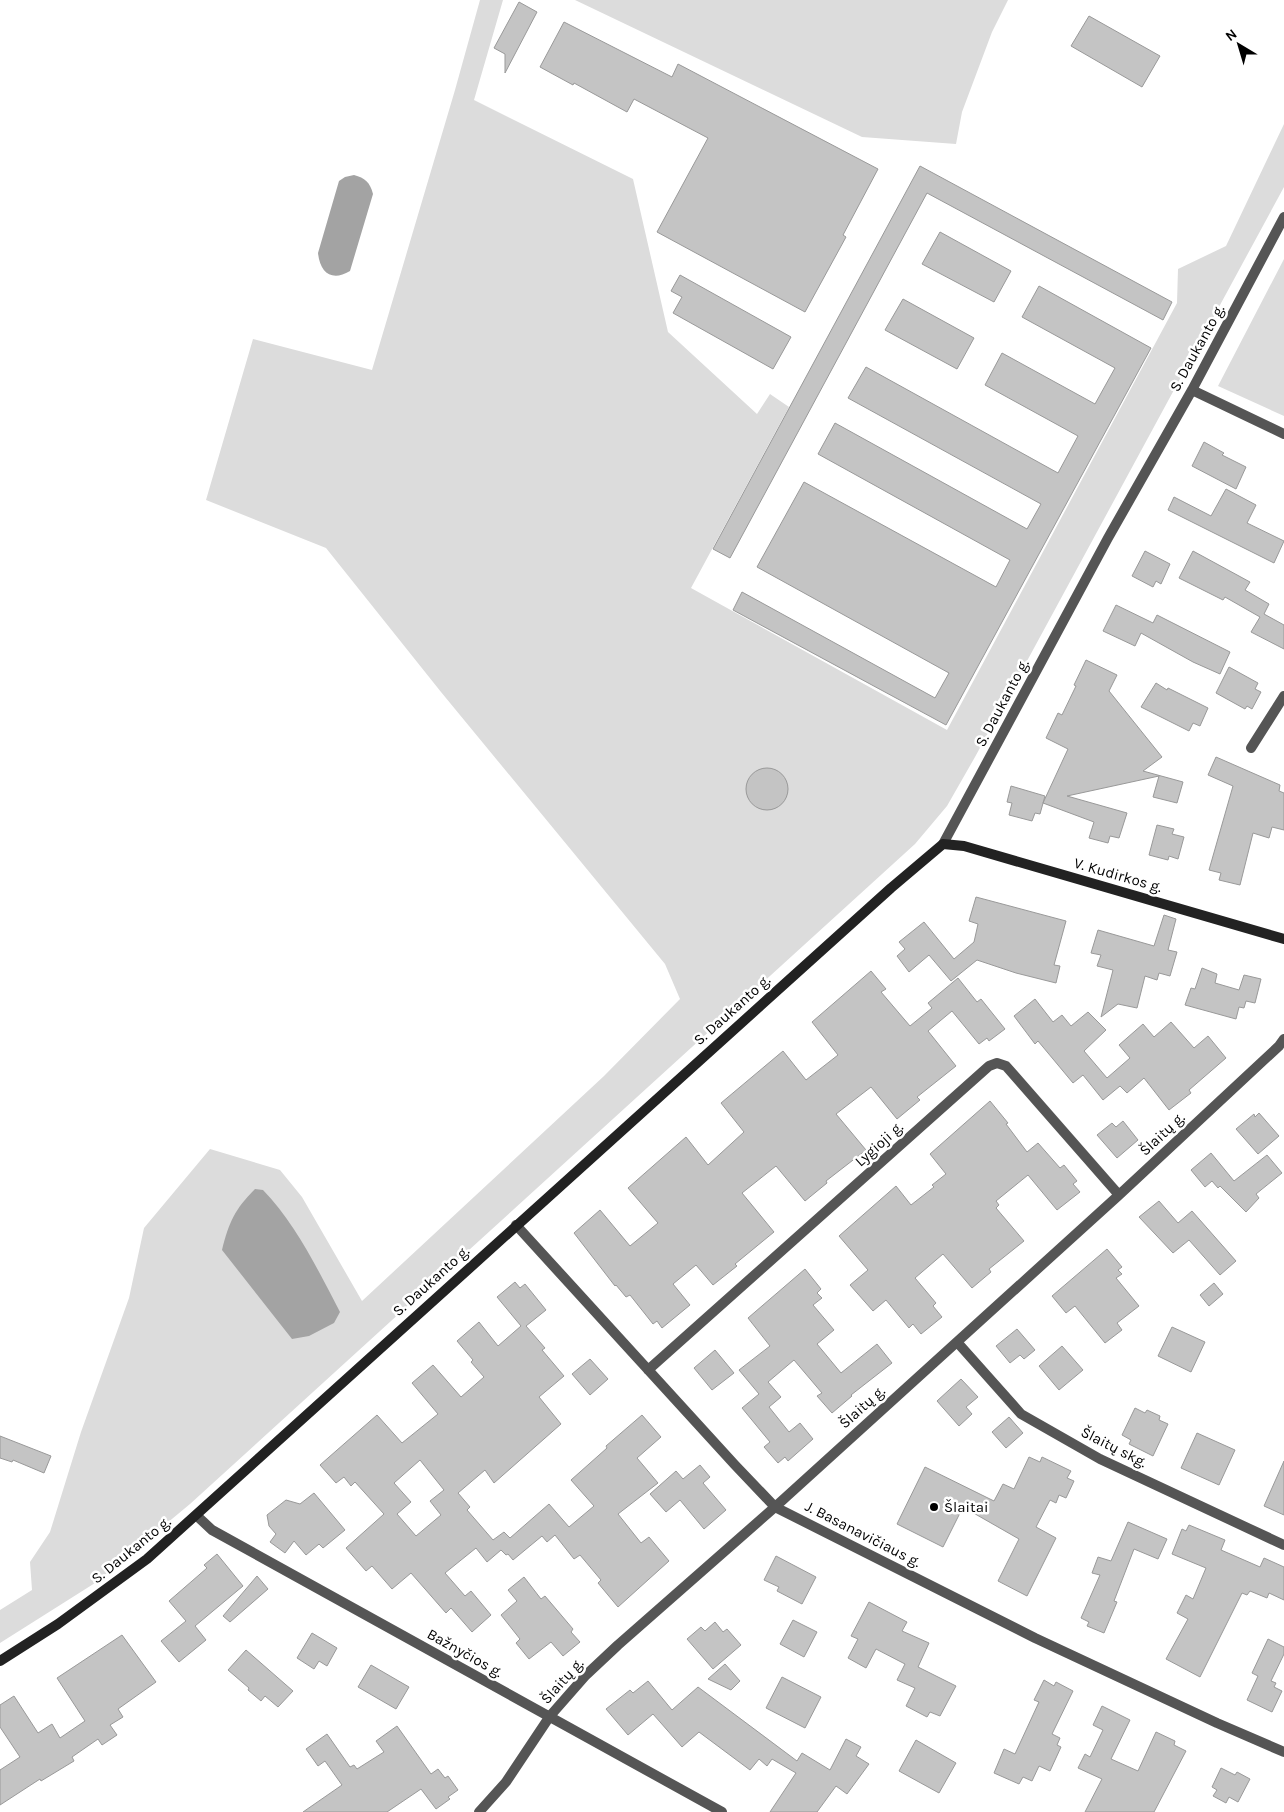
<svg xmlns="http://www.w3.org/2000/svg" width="1284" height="1812" font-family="Karla,sans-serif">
	<rect width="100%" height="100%" fill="#fff"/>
	<!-- green -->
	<path fill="#dcdcdc" d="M480 0H503L474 100 633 179 668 332 757 414 770 394 789 407 691 588 947 730 1177 303 1178 269 1226 246 1284 124V187L975 757 947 806 915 844 190 1504 95 1583 0 1643V1610L32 1590 30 1562 50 1532 81 1432 129 1298 144 1228 210 1149 280 1170 302 1197 362 1301 604 1076 680 999 665 964 441 692 326 548 206 500 253 339 372 370 455 90Z
		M575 0H1008L992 32 962 112 956 144 862 137Z
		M1284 259V416L1218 386Z"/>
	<!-- water -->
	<path fill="#a3a3a3" d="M354 175C365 178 370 182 373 194L350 271C332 282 320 273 318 253L339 181 345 177Z
		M255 1189 263 1190C296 1224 318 1270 340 1312L334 1323 309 1336 292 1339 222 1250C229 1222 235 1209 255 1189Z"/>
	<!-- building -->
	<path fill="#c4c4c4" stroke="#999" fill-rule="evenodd" d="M519 2 537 12 505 73V54L494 48Z
		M1089 16 1160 56 1142 87 1071 46Z
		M564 22 672 77 678 64 878 169 843 235 846 237 805 312 657 232 708 138 634 99 627 112 574 83 573 85 540 67Z
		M920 166 1172 302 1163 320 927 193 730 558 713 549Z
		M940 232 1011 271 994 302 922 264Z
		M680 275 791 337 773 369 673 313 682 297 671 291Z
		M1039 286 1151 348 946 725 733 610 742 592 935 698 949 673 757 567 804 482 996 587 1010 560 818 454 835 423 1027 529 1041 504 848 398 866 367 1058 473 1078 436 985 385 1002 353 1095 404 1115 368 1022 317Z
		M903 299 974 338 957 369 885 330Z
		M1204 442 1224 453 1222 455 1246 467 1236 489 1192 466Z
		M1226 489 1256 505 1247 523 1284 541 1274 563 1168 510 1174 497 1211 516Z
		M1145 551 1170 564 1161 584 1156 581 1153 587 1132 576Z
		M1193 551 1250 582 1245 590 1269 604 1264 614 1284 625V649L1251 632 1260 617 1225 597 1223 600 1179 578Z
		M1116 605 1153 623 1157 615 1230 652 1220 674 1193 662 1141 633 1135 646 1103 631Z
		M1086 660 1117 675 1109 691 1162 757 1143 771 1183 782 1177 803 1153 797 1159 776 1067 796 1127 813 1119 838 1110 836 1108 843 1089 838 1094 822 1043 803 1068 749 1046 738 1058 713 1062 715 1076 686 1074 685Z
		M1229 667 1258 683 1255 689 1261 692 1252 709 1247 706 1245 709 1216 693Z
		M1156 683 1167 690 1168 688 1208 708 1200 726 1193 723 1189 731 1141 707Z
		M1216 757 1280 785 1279 791 1284 793V830L1272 827 1269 838 1253 833 1240 885 1219 880 1221 873 1209 870 1233 786 1208 775Z
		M746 789a21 21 0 1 1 42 0a21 21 0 1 1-42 0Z
		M1011 786 1045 796 1040 814 1035 813 1032 821 1009 815 1012 803 1007 802Z
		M1157 825 1174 829 1172 834 1184 837 1178 859 1169 856 1168 860 1149 855Z
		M976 897 1066 921 1054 965 1060 966 1056 983 1016 973 977 960 951 981 929 955 909 972 897 956 905 949 899 942 924 922 954 959 974 942 978 924 969 921Z
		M1164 915 1176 919 1168 950 1177 952 1170 976 1159 973 1157 980 1145 976 1137 1008 1118 1004 1101 1017 1113 970 1097 966 1101 955 1091 953 1098 930 1154 946Z
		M1202 968 1217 974 1215 983 1239 990 1244 975 1261 979 1255 1003 1246 1001 1244 1008 1239 1007 1236 1019 1185 1005 1191 988 1195 989Z
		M871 971 886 989 881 992 910 1026 932 1008 928 1003 958 978 977 1002 981 999 1005 1029 989 1041 987 1038 979 1044 952 1011 928 1031 956 1066 917 1097 920 1100 897 1119 871 1087 836 1114 866 1150 826 1181 827 1183 805 1201 776 1166 742 1193 774 1232 735 1264 737 1266 713 1285 696 1265 673 1284 690 1305 662 1328 657 1321 653 1324 630 1295 626 1297 616 1285 615 1286 574 1233 600 1210 630 1246 658 1223 628 1188 686 1137 708 1165 744 1132 721 1103 783 1051 806 1080 838 1055 812 1022Z
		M1035 999 1053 1022 1062 1015 1071 1026 1088 1012 1106 1030 1084 1051 1107 1078 1130 1058 1119 1045 1143 1024 1154 1037 1171 1022 1194 1048 1208 1036 1226 1058 1189 1090 1191 1093 1169 1110 1144 1078 1127 1093 1120 1086 1103 1100 1083 1075 1073 1083 1038 1041 1035 1044 1014 1016Z
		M990 1101 1008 1123 1006 1124 1027 1152 1038 1143 1060 1168 1064 1165 1077 1181 1073 1184 1080 1192 1057 1210 1028 1175 996 1201 999 1205 996 1208 1024 1241 989 1269 991 1272 972 1288 943 1254 915 1278 936 1303 933 1306 942 1317 921 1334 913 1324 909 1328 886 1300 873 1311 850 1285 868 1270 839 1236 896 1186 911 1205 934 1187 932 1185 946 1174 930 1154Z
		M1259 1113 1279 1136 1258 1154 1236 1129 1254 1114 1255 1117Z
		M1123 1121 1138 1140 1117 1158 1097 1135 1112 1123 1116 1127Z
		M1211 1153 1234 1181 1267 1155 1282 1173 1256 1194 1259 1198 1246 1212 1220 1186 1218 1188 1212 1181 1205 1187 1191 1170Z
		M1159 1201 1178 1223 1192 1211 1236 1261 1220 1275 1189 1240 1173 1253 1139 1217Z
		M1107 1249 1122 1267 1118 1270 1122 1274 1116 1278 1139 1306 1117 1323 1122 1330 1105 1343 1075 1306 1066 1313 1052 1296Z
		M805 1269 821 1289 817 1293 822 1298 813 1305 834 1330 817 1344 841 1373 877 1344 892 1363 851 1395 852 1396 832 1413 817 1396 822 1393 794 1360 768 1382 781 1397 769 1407 789 1432 800 1423 813 1439 788 1461 785 1457 778 1463 764 1447 770 1442 742 1408 759 1394 739 1370 770 1346 748 1318Z
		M515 1282 520 1288 525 1284 546 1310 526 1326 545 1348 542 1350 564 1376 539 1397 561 1424 494 1483 485 1470 458 1493 470 1507 467 1510 493 1540 504 1532 510 1538 549 1504 569 1527 594 1506 571 1480 607 1448 606 1446 642 1415 661 1437 637 1458 658 1483 618 1514 641 1543 649 1537 669 1561 618 1607 598 1583 601 1580 580 1555 574 1559 555 1535 547 1542 542 1536 513 1560 508 1554 506 1555 501 1550 487 1562 476 1548 445 1573 465 1596 471 1591 491 1615 472 1632 451 1608 446 1613 411 1573 392 1589 372 1566 366 1571 346 1548 384 1514 355 1482 351 1486 344 1477 336 1483 320 1465 377 1415 402 1443 438 1414 412 1383 433 1365 461 1397 484 1377 471 1362 473 1360 457 1341 479 1322 498 1346 521 1326 497 1297ZM420 1460 444 1490 430 1501 441 1515 416 1536 397 1514 411 1502 394 1483Z
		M1214 1283 1223 1294 1209 1306 1200 1295Z
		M1172 1327 1205 1342 1191 1372 1158 1356Z
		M1017 1329 1035 1350 1024 1359 1020 1355 1010 1363 996 1346Z
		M1062 1346 1083 1370 1059 1390 1039 1366Z
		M715 1350 734 1373 712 1390 694 1368Z
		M590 1359 608 1379 590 1395 572 1374Z
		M961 1379 978 1397 966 1407 972 1414 959 1426 937 1401Z
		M1135 1408 1145 1413 1147 1410 1160 1416 1159 1420 1168 1424 1153 1456 1129 1444 1131 1440 1122 1435Z
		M1009 1417 1023 1433 1006 1448 992 1432Z
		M1197 1433 1235 1450 1219 1485 1181 1468Z
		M0 1436 51 1456 44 1473 13 1460 12 1462 0 1458Z
		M1029 1457 1040 1462 1042 1457 1071 1471 1067 1478 1074 1481 1066 1498 1059 1495 1056 1503 1050 1500 1036 1527 1056 1538 1027 1596 998 1581 1019 1539 963 1507 943 1547 897 1524 925 1467 994 1501 1003 1484 1014 1489Z
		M1284 1461V1515L1264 1506Z
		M700 1465 710 1477 703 1483 726 1510 704 1529 680 1500 666 1512 650 1494 676 1471 683 1479Z
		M314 1493 345 1530 323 1548 319 1544 306 1555 294 1541 285 1553 270 1542 276 1534 269 1526 267 1515 286 1500 300 1504Z
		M1128 1522 1167 1539 1158 1559 1134 1549 1114 1601 1117 1602 1104 1633 1087 1626 1089 1622 1081 1618 1100 1575 1092 1573 1098 1557 1111 1561Z
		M1189 1525 1225 1540 1221 1550 1260 1567 1264 1558 1284 1567V1600L1269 1593 1267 1598 1250 1591 1247 1595 1242 1593 1200 1677 1166 1659 1188 1619 1177 1613 1186 1595 1193 1599 1206 1568 1172 1554 1182 1529 1186 1531Z
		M217 1554 243 1586 195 1626 206 1640 179 1662 161 1641 186 1621 169 1601 207 1568 204 1565Z
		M776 1556 816 1577 802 1604 777 1591 779 1587 764 1580Z
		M257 1576 268 1589 230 1622 223 1616Z
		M524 1577 541 1599 545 1596 573 1629 571 1632 580 1642 563 1656 551 1642 529 1659 516 1643 520 1639 501 1615 517 1601 508 1590Z
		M869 1602 907 1622 902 1631 929 1643 918 1667 956 1686 940 1716 930 1712 927 1717 906 1706 915 1688 897 1680 905 1664 876 1649 866 1668 848 1658 858 1639 851 1636Z
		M793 1620 817 1632 804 1657 780 1644Z
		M715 1622 723 1632 727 1629 741 1645 713 1669 687 1639 701 1627 705 1631Z
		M312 1633 337 1648 327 1666 319 1661 314 1669 297 1658Z
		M122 1635 156 1682 118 1709 123 1717 110 1725 117 1735 102 1745 98 1739 72 1757 74 1761 41 1781 40 1779 0 1805V1770L20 1757 0 1727V1705L14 1696 38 1733 52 1724 60 1738 85 1721 57 1678Z
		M1268 1639 1284 1647V1654L1271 1681 1276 1683 1274 1687 1282 1691 1272 1712 1247 1700 1258 1676 1252 1673Z
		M246 1650 293 1691 278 1707 265 1696 261 1701 248 1690 249 1688 228 1670Z
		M725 1664 740 1681 731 1690 708 1679Z
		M371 1665 409 1687 396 1709 358 1687Z
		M782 1677 821 1697 805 1728 766 1708Z
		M1044 1680 1054 1686 1056 1682 1073 1691 1052 1734 1060 1738 1057 1745 1061 1747 1050 1771 1039 1766 1032 1781 1023 1777 1019 1784 994 1773 1004 1749 1015 1754 1039 1702 1034 1700Z
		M648 1681 672 1710 698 1687 797 1761 802 1753 830 1770 846 1739 861 1747 856 1756 869 1764 847 1794 836 1786 817 1812H770L796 1773 772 1759 767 1766 759 1759 750 1770 699 1732 682 1747 653 1714 628 1735 606 1709 630 1690 633 1693Z
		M1102 1706 1130 1720 1111 1759 1138 1771 1156 1732 1175 1741 1174 1745 1186 1751 1154 1812H1085L1102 1779 1078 1768 1085 1754 1090 1757 1103 1730 1093 1725Z
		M397 1726 431 1774 438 1769 445 1778 448 1776 458 1790 448 1797 450 1799 436 1809 421 1789 387 1812H303L342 1785 325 1761 318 1766 306 1749 327 1734 350 1767 354 1765 357 1769 384 1752 376 1741Z
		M916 1740 956 1763 939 1793 899 1771Z
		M1221 1768 1235 1775 1237 1772 1250 1779 1238 1802 1229 1797 1226 1803 1213 1796 1217 1790 1212 1787Z"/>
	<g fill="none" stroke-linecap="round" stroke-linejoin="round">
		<!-- street -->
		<path stroke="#555" stroke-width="10" d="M1192 390 1284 434
			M1251 748 1284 696
			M943 844 1108 538 1192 390 1284 217
			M516 1225 735 1465 775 1507 1035 1638 1217 1723 1284 1752
			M957 1342 1021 1414 1100 1459 1284 1545
			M648 1370 989 1066 997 1063 1006 1066 1119 1195
			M197 1516 212 1530 722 1812
			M479 1812 506 1782 550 1716 586 1675 618 1645 775 1507 1119 1195 1279 1046 1284 1039"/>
		<!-- secondary -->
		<path stroke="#222" stroke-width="10" d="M0 1661 58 1624 147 1559 891 888 943 844 964 846 1284 939"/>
	</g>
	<!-- markers -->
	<circle fill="#000" stroke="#fff" stroke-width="2" cx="934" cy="1507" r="5"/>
	<g text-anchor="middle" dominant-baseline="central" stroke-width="5" stroke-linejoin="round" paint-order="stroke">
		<!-- street labels -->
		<g font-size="15" fill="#000" stroke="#fff">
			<text transform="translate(1197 348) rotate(-61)">S. Daukanto g.</text>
			<text transform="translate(1002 703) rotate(-62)">S. Daukanto g.</text>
			<text transform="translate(1118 875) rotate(16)">V. Kudirkos g.</text>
			<text transform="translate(732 1010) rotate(-42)">S. Daukanto g.</text>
			<text transform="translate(1162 1134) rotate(-43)">Šlaitų g.</text>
			<text transform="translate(879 1144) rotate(-42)">Lygioji g.</text>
			<text transform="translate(431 1281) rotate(-42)">S. Daukanto g.</text>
			<text transform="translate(862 1407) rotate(-42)">Šlaitų g.</text>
			<text transform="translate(1114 1447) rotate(27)">Šlaitų skg.</text>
			<text transform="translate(863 1534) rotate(27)">J. Basanavičiaus g.</text>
			<text transform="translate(131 1550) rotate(-39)">S. Daukanto g.</text>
			<text transform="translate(465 1653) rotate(29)">Bažnyčios g.</text>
			<text transform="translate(562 1681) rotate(-48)">Šlaitų g.</text>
		</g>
		<!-- poi labels -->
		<g font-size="15" fill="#000" stroke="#fff" text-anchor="start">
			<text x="944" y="1507">Šlaitai</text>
		</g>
	</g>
	<!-- north arrow -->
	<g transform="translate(1239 45) rotate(322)" stroke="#ffffff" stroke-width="4" paint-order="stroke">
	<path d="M0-4L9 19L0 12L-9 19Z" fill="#000000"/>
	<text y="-8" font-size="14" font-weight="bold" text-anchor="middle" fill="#000000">N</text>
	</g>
</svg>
